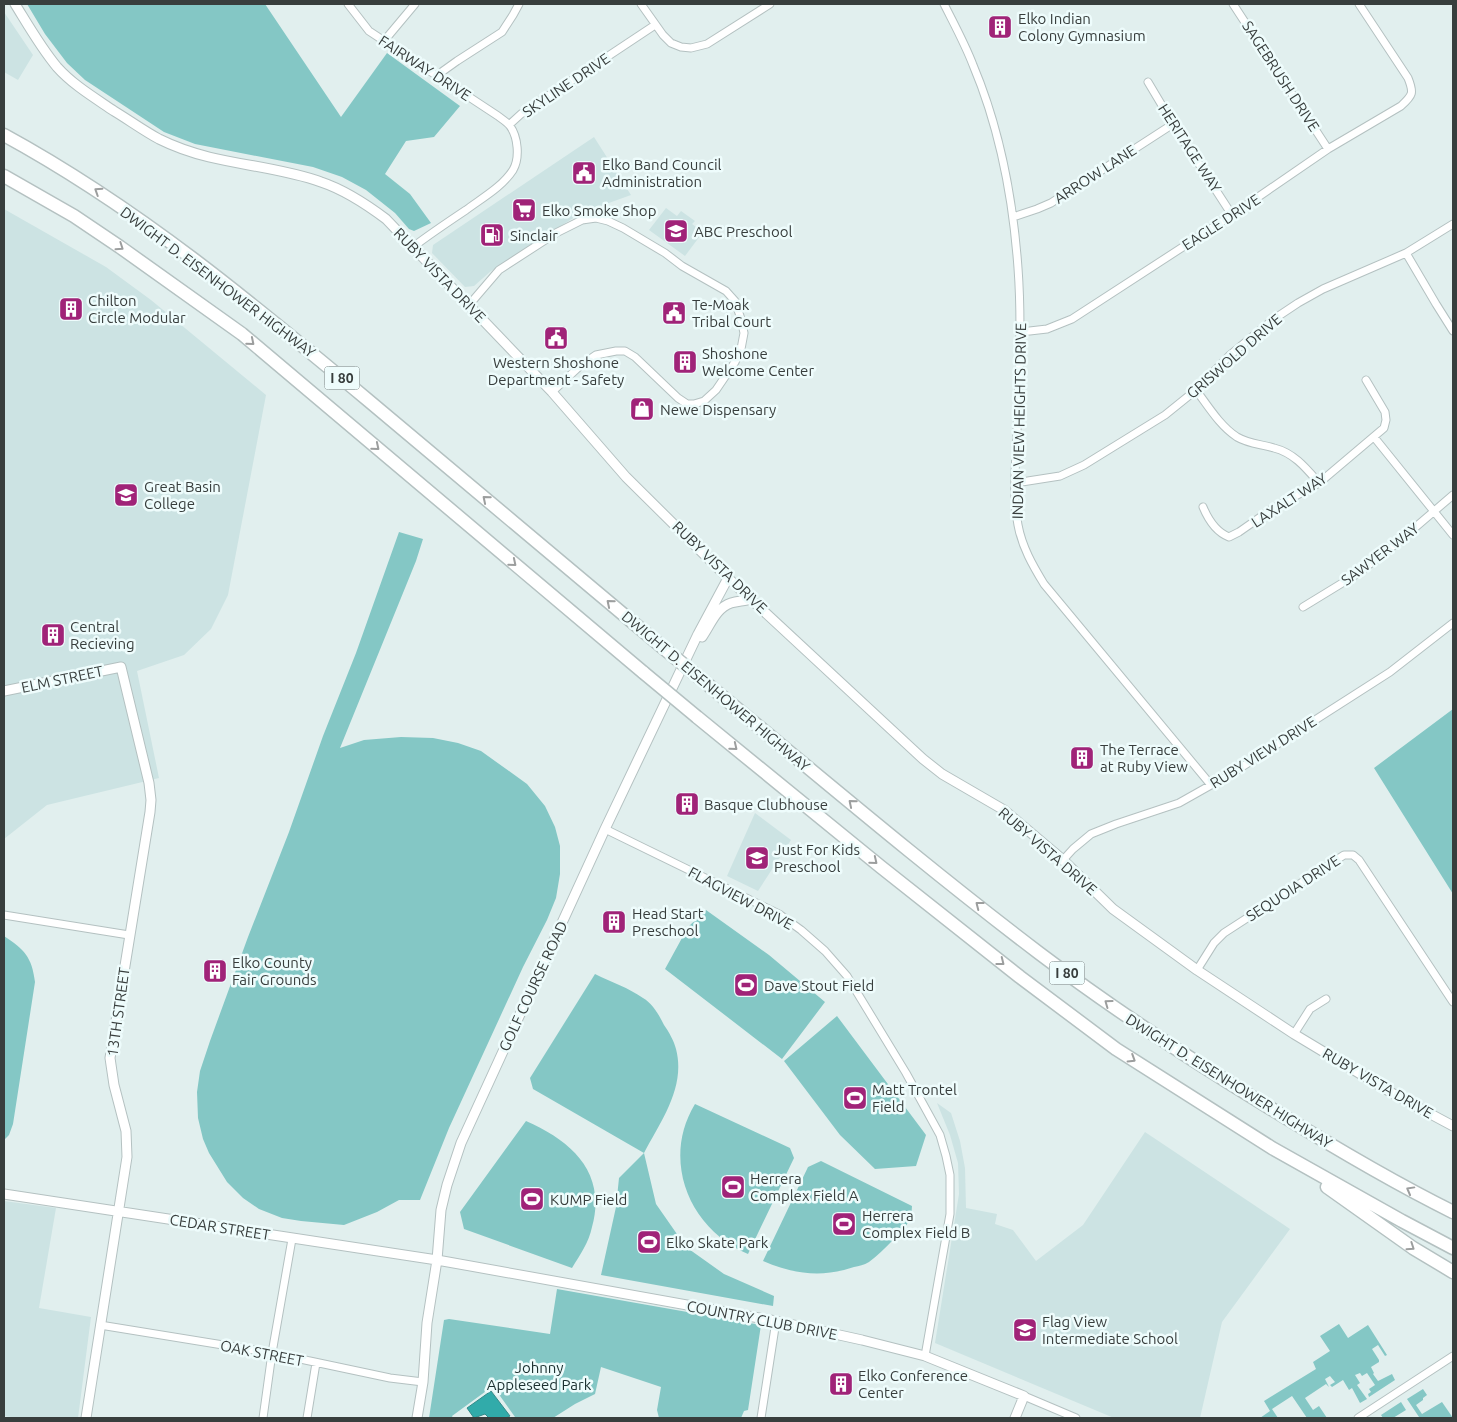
<svg xmlns="http://www.w3.org/2000/svg" width="1457" height="1422" font-family="Ubuntu,sans-serif">
	<rect width="100%" height="100%" fill="#e1efee"/>
	<!-- built -->
	<path fill="#cce3e3" d="M4 12 33 55 18 80 4 72Z
		M594 137 631 195 581 213 491 271 474 286 465 287 432 253 433 245Z
		M666 208 677 216 681 211 695 221 692 224 703 232 685 256 649 230Z
		M4 209 106 267 151 300 266 395 228 595 211 629 184 655 137 671 159 778 47 805 4 839Z
		M755 813 791 840 758 891 727 876Z
		M937 1103 951 1113 960 1141 965 1168 966 1208 997 1214 995 1224 1013 1230 1036 1261 1083 1225 1145 1132 1290 1229 1222 1322 1200 1418H1114L935 1343 959 1194 958 1163 950 1135Z
		M4 1201 56 1208 39 1308 91 1317 78 1418H18L4 1416Z"/>
	<!-- green -->
	<path fill="#84c7c5" d="M27 4H265L341 117 387 53 460 106 434 137 406 141 385 174 410 194 431 223 414 231 409 229 395 213 366 190 342 177 313 167 195 144 164 132 85 80 67 63 45 34Z
		M399 532 423 539 416 561 340 748 364 740 401 737 433 738 458 743 481 751 527 784 545 806 555 827 560 846V874L556 898 547 920 523 967 449 1128 420 1200H399L377 1212 344 1225 301 1221 282 1218 259 1209 243 1198 227 1182 209 1153 203 1139 198 1118 197 1092 200 1071 210 1041 248 937 289 832 323 736 356 653Z
		M1453 709V894L1374 768Z
		M706 910 769 955 825 1002 782 1059 665 969 688 927Z
		M4 936C24 949 32 957 35 982L13 1124 9 1135 4 1140Z
		M595 974C611 982 629 988 643 998 653 1004 659 1015 664 1025 669 1032 674 1041 676 1049 686 1087 661 1121 644 1153L656 1204 686 1247 724 1274 774 1296 773 1306 601 1275 616 1207 619 1178 644 1153 533 1089 530 1078Z
		M837 1016 926 1135 916 1166 875 1169 840 1135 784 1061Z
		M695 1104 790 1148 794 1158 748 1254C689 1229 661 1160 695 1104Z
		M526 1121C572 1141 607 1173 592 1227 589 1242 580 1255 572 1268L464 1229 460 1212Z
		M821 1161 912 1206C912 1222 903 1231 892 1241 885 1248 877 1256 869 1262 864 1265 859 1266 854 1267 822 1278 793 1274 763 1261L808 1167Z
		M557 1289 761 1325 748 1410 744 1411 741 1418H659L657 1410 661 1387 601 1367 595 1394 575 1404 553 1418H514L515 1417 493 1386 452 1416 453 1418H429L444 1320 449 1319 550 1334Z
		M1339 1324 1348 1338 1368 1325 1387 1355 1385 1356 1378 1345 1372 1349 1379 1360V1362L1371 1367 1374 1373 1373 1374 1378 1381 1392 1374 1395 1380 1369 1397 1368 1394 1371 1392 1369 1389 1375 1385 1367 1373 1362 1376 1360 1373 1355 1375 1360 1383 1357 1385 1367 1399 1360 1403 1352 1388 1349 1390 1343 1380 1332 1387 1330 1385 1335 1382 1330 1376 1325 1379 1329 1387 1326 1384 1305 1398 1313 1410 1319 1406 1327 1418H1307L1292 1396 1272 1409 1278 1418H1260L1270 1411 1264 1401 1316 1369 1313 1362 1330 1351 1320 1336Z
		M1423 1389 1427 1395 1423 1398V1400L1416 1405 1422 1414 1442 1402 1453 1418H1417L1419 1417 1407 1399Z
		M1401 1402 1406 1410 1393 1418H1383L1381 1415Z"/>
	<!-- water -->
	<path fill="#31abaa" stroke="#338a89" d="M491 1391 510 1416 506 1418H489L485 1414 474 1418 467 1408Z"/>
	<g fill="none" stroke-linecap="round" stroke-linejoin="round">
		<defs>
			<path id="minor" d="M348 4 369 31 498 116C502 119 507 122 510 126 518 137 520 158 513 170 502 187 482 198 466 210 448 222 430 234 413 247
				M641 4 663 35 671 43 681 47 691 48 707 44 770 4
				M944 4C954 24 965 44 973 65 1000 129 1013 199 1018 268 1022 322 1019 377 1017 431 1016 462 1012 495 1018 525 1022 547 1033 566 1044 584L1211 785
				M1233 4 1328 149
				M384 41 415 4
				M436 76 457 61 502 32 513 15 519 4
				M1148 82 1173 124 1232 215
				M509 125 521 114 655 25
				M1013 217 1037 209 1051 203 1173 124
				M1406 253 1436 304 1453 331
				M469 305 499 270 556 233 582 220 596 218 608 221 623 228 665 253 682 266 726 291 735 301 741 319 744 333 741 349 735 362 716 390 704 401 694 404H687L678 398 635 357 625 351H616L596 355 580 366 552 392
				M1021 332 1047 329 1072 319 1232 215 1328 149 1401 106C1413 95 1414 93 1408 78L1359 4
				M1196 390C1208 406 1220 426 1237 437 1249 444 1261 444 1274 448 1294 453 1306 468 1319 483
				M1374 437 1453 535
				M1015 483 1060 476 1084 465 1165 415 1196 390 1230 355 1247 341 1274 319 1298 303 1323 289 1406 253 1453 224
				M1203 507C1208 519 1216 532 1229 537L1239 532 1272 509 1319 483 1384 428 1386 420 1385 412 1366 380
				M1303 607 1357 574 1397 543 1453 495
				M605 829 779 914 801 930 825 951 847 976 906 1073 940 1135 946 1156 950 1175V1214L925 1356
				M1063 860 1073 849 1091 834 1116 824 1179 803 1234 772 1390 672 1453 623
				M4 915 129 935
				M1197 970 1214 943 1224 933 1344 855H1353L1359 860 1453 1002
				M1294 1034 1310 1009 1326 999
				M100 1325 272 1353 390 1378 423 1382
				M1024 1396 1076 1418
				M263 1418 272 1353 292 1239
				M307 1418 316 1363
				M761 1418 776 1321
				M1358 1418 1453 1356"/>
			<path id="tertiary" d="M15 4C28 25 41 48 57 67 73 85 95 98 114 111 129 120 144 131 159 139 175 147 193 153 209 157 246 166 285 169 321 182 345 190 366 204 386 219L552 392 626 477 728 578 923 759 942 774 1004 810 1063 860 1113 909 1197 970 1294 1034 1397 1096 1453 1126
				M702 637C711 624 716 608 731 603 738 601 745 601 751 599
				M4 691 121 667 149 783 151 800 150 812 110 1058 114 1085 126 1131 127 1157 86 1418
				M4 1194 437 1260 776 1321 862 1340 925 1356 1024 1396 1015 1418
				M417 1418 423 1382 427 1323 437 1260 441 1210 447 1185 461 1143 605 829 698 634 728 578"/>
			<path id="motorway" d="M4 135C138 208 253 304 369 401 466 483 564 564 661 646
				M4 176 74 216 120 247 242 334 644 673
				M712 688C820 777 927 868 1039 953 1113 1009 1191 1060 1270 1108 1330 1145 1390 1181 1453 1212
				M697 717 881 867 1020 977 1116 1049 1272 1148 1402 1221 1453 1248
				M1327 1187 1413 1248 1453 1272"/>
		</defs>
		<!-- minor casing -->
		<use href="#minor" stroke="#b4c1c1" stroke-width="9"/>
		<!-- tertiary casing -->
		<use href="#tertiary" stroke="#b4c1c1" stroke-width="11"/>
		<!-- motorway casing -->
		<use href="#motorway" stroke="#b4c1c1" stroke-width="15"/>
		<!-- minor -->
		<use href="#minor" stroke="#fff" stroke-width="7"/>
		<!-- tertiary -->
		<use href="#tertiary" stroke="#fff" stroke-width="9"/>
		<!-- motorway -->
		<use href="#motorway" stroke="#fff" stroke-width="12"/>
		<defs>
			<path id="motorway-bridge" d="M661 646 712 688
				M644 673 697 717"/>
		</defs>
		<!-- motorway-bridge casing -->
		<use href="#motorway-bridge" stroke="#b4c1c1" stroke-width="15" stroke-linecap="butt"/>
		<!-- motorway-bridge -->
		<use href="#motorway-bridge" stroke="#fff" stroke-width="12"/>
	</g>
	<!-- one-way arrows -->
	<defs><path id="oneway-chevron" d="M-2-3.5L2.5 0L-2 3.5" fill="none" stroke-width="1.6" stroke-linecap="round" stroke-linejoin="round" transform="scale(1.25)"/></defs>
	<g stroke="#9c9e9e">
		<use href="#oneway-chevron" transform="translate(98 191) rotate(-147)"/>
		<use href="#oneway-chevron" transform="translate(120 247) rotate(34)"/>
		<use href="#oneway-chevron" transform="translate(251 342) rotate(40)"/>
		<use href="#oneway-chevron" transform="translate(376 447) rotate(40)"/>
		<use href="#oneway-chevron" transform="translate(486 499) rotate(-140)"/>
		<use href="#oneway-chevron" transform="translate(513 563) rotate(40)"/>
		<use href="#oneway-chevron" transform="translate(610 603) rotate(-140)"/>
		<use href="#oneway-chevron" transform="translate(734 747) rotate(39)"/>
		<use href="#oneway-chevron" transform="translate(852 803) rotate(-140)"/>
		<use href="#oneway-chevron" transform="translate(874 861) rotate(39)"/>
		<use href="#oneway-chevron" transform="translate(979 905) rotate(-142)"/>
		<use href="#oneway-chevron" transform="translate(1001 962) rotate(38)"/>
		<use href="#oneway-chevron" transform="translate(1108 1003) rotate(-144)"/>
		<use href="#oneway-chevron" transform="translate(1132 1059) rotate(32)"/>
		<use href="#oneway-chevron" transform="translate(1410 1190) rotate(-151)"/>
		<use href="#oneway-chevron" transform="translate(1411 1247) rotate(34)"/>
	</g>
	<!-- icons -->
	<defs>
		<symbol id="building-square" viewBox="-11 -11 22 22"><rect x="-9" y="-9" width="18" height="18" rx="4" fill="#a02378" stroke="#eefcfc"/><path d="M-4-6H4V6H1V3H-1V6H-4ZM-2.5-4.3h1.7v1.8h-1.7ZM.8-4.3h1.7v1.8H.8ZM-2.5-1h1.7V.8h-1.7ZM.8-1h1.7V.8H.8Z" fill="#fff"/></symbol>
		<symbol id="civic-square" viewBox="-11 -11 22 22"><rect x="-9" y="-9" width="18" height="18" rx="4" fill="#a02378" stroke="#eefcfc"/><path d="M-.6-6.5H3V-4.5H.6V-3L4-1V1h2V6H-6V1h2V-1L-.6-3ZM-1.2 2.5V6h2.4V2.5Z" fill="#fff"/></symbol>
		<symbol id="supermarket-square" viewBox="-11 -11 22 22"><rect x="-9" y="-9" width="18" height="18" rx="4" fill="#a02378" stroke="#eefcfc"/><path d="M-6-5.5h2.5l.6 2H6L4.5 2H-2.5L-4.4-4H-6ZM-1.5 3.2a1.3 1.3 0 1 0 .1 0ZM3 3.2a1.3 1.3 0 1 0 .1 0Z" fill="#fff"/></symbol>
		<symbol id="school-square" viewBox="-11 -11 22 22"><rect x="-9" y="-9" width="18" height="18" rx="4" fill="#a02378" stroke="#eefcfc"/><path d="M0-5L7-2L0 1L-7-2ZM-4 1L0 2.5L4 1V4Q0 6-4 4Z" fill="#fff"/></symbol>
		<symbol id="fuel-square" viewBox="-11 -11 22 22"><rect x="-9" y="-9" width="18" height="18" rx="4" fill="#a02378" stroke="#eefcfc"/><path d="M-5.5-6h7V0h2V4h1.3V-2.5L3-4.5l.8-.8L6-3V5H2.5V1h-1V6h-7ZM-4.2-4.7v3.2H.2V-4.7Z" fill="#fff"/></symbol>
		<symbol id="shop-square" viewBox="-11 -11 22 22"><rect x="-9" y="-9" width="18" height="18" rx="4" fill="#a02378" stroke="#eefcfc"/><path d="M-5-2.5h2.3a2.7 3.5 0 0 1 5.4 0H5L5.5 6h-11ZM-1.5-2.5h3a1.5 2.3 0 0 0-3 0Z" fill="#fff"/></symbol>
		<symbol id="university-square" viewBox="-11 -11 22 22"><rect x="-9" y="-9" width="18" height="18" rx="4" fill="#a02378" stroke="#eefcfc"/><path d="M0-5L7-2L0 1L-7-2ZM-4 1L0 2.5L4 1V4Q0 6-4 4Z" fill="#fff"/></symbol>
		<symbol id="stadium-square" viewBox="-11 -11 22 22"><rect x="-9" y="-9" width="18" height="18" rx="4" fill="#a02378" stroke="#eefcfc"/><path d="M0-5a6.5 5 0 1 0 0 10a6.5 5 0 1 0 0-10ZM-3.5-1.8h7v3.6h-7Z" fill="#fff"/></symbol>
	</defs>
	<g fill-rule="evenodd">
		<use href="#building-square" x="986" y="13" width="28" height="28"/>
		<use href="#civic-square" x="570" y="159" width="28" height="28"/>
		<use href="#supermarket-square" x="510" y="196" width="28" height="28"/>
		<use href="#school-square" x="662" y="217" width="28" height="28"/>
		<use href="#fuel-square" x="478" y="221" width="28" height="28"/>
		<use href="#building-square" x="57" y="295" width="28" height="28"/>
		<use href="#civic-square" x="660" y="299" width="28" height="28"/>
		<use href="#civic-square" x="542" y="324" width="28" height="28"/>
		<use href="#building-square" x="671" y="348" width="28" height="28"/>
		<use href="#shop-square" x="628" y="395" width="28" height="28"/>
		<use href="#university-square" x="112" y="481" width="28" height="28"/>
		<use href="#building-square" x="39" y="621" width="28" height="28"/>
		<use href="#building-square" x="1068" y="744" width="28" height="28"/>
		<use href="#building-square" x="673" y="790" width="28" height="28"/>
		<use href="#school-square" x="743" y="844" width="28" height="28"/>
		<use href="#building-square" x="600" y="908" width="28" height="28"/>
		<use href="#building-square" x="201" y="957" width="28" height="28"/>
		<use href="#stadium-square" x="732" y="971" width="28" height="28"/>
		<use href="#stadium-square" x="841" y="1084" width="28" height="28"/>
		<use href="#stadium-square" x="719" y="1173" width="28" height="28"/>
		<use href="#stadium-square" x="518" y="1185" width="28" height="28"/>
		<use href="#stadium-square" x="830" y="1210" width="28" height="28"/>
		<use href="#stadium-square" x="635" y="1228" width="28" height="28"/>
		<use href="#school-square" x="1011" y="1316" width="28" height="28"/>
		<use href="#building-square" x="827" y="1370" width="28" height="28"/>
	</g>
	<g text-anchor="middle" dominant-baseline="central" stroke-width="5" stroke-linejoin="round" paint-order="stroke">
		<!-- shield labels -->
		<g fill="#eefcfc" stroke="#6f7776" stroke-width="1">
			<rect x="324.5" y="366.5" width="35" height="23" rx="4"/>
			<rect x="1049.5" y="961.5" width="35" height="23" rx="4"/>
		</g>
		<g font-size="14" font-weight="bold" fill="#383e3d">
			<text x="342" y="378">I 80</text>
			<text x="1067" y="973">I 80</text>
		</g>
		<!-- poi labels -->
		<g font-size="15" fill="#383e3d" stroke="#eefcfc" text-anchor="start">
			<text x="1018" y="18">Elko Indian<tspan x="1018" dy="17">Colony Gymnasium</tspan></text>
			<text x="602" y="164">Elko Band Council<tspan x="602" dy="17">Administration</tspan></text>
			<text x="542" y="210">Elko Smoke Shop</text>
			<text x="694" y="231">ABC Preschool</text>
			<text x="510" y="235">Sinclair</text>
			<text x="88" y="300">Chilton<tspan x="88" dy="17">Circle Modular</tspan></text>
			<text x="692" y="304">Te-Moak<tspan x="692" dy="17">Tribal Court</tspan></text>
			<text x="702" y="353">Shoshone<tspan x="702" dy="17">Welcome Center</tspan></text>
			<text x="556" y="362" text-anchor="middle">Western Shoshone<tspan x="556" dy="17">Department - Safety</tspan></text>
			<text x="660" y="409">Newe Dispensary</text>
			<text x="144" y="486">Great Basin<tspan x="144" dy="17">College</tspan></text>
			<text x="70" y="626">Central<tspan x="70" dy="17">Recieving</tspan></text>
			<text x="1100" y="749">The Terrace<tspan x="1100" dy="17">at Ruby View</tspan></text>
			<text x="704" y="804">Basque Clubhouse</text>
			<text x="774" y="849">Just For Kids<tspan x="774" dy="17">Preschool</tspan></text>
			<text x="632" y="913">Head Start<tspan x="632" dy="17">Preschool</tspan></text>
			<text x="232" y="962">Elko County<tspan x="232" dy="17">Fair Grounds</tspan></text>
			<text x="764" y="985">Dave Stout Field</text>
			<text x="872" y="1089">Matt Trontel<tspan x="872" dy="17">Field</tspan></text>
			<text x="750" y="1178">Herrera<tspan x="750" dy="17">Complex Field A</tspan></text>
			<text x="550" y="1199">KUMP Field</text>
			<text x="862" y="1215">Herrera<tspan x="862" dy="17">Complex Field B</tspan></text>
			<text x="666" y="1242">Elko Skate Park</text>
			<text x="1042" y="1321">Flag View<tspan x="1042" dy="17">Intermediate School</tspan></text>
			<text x="858" y="1375">Elko Conference<tspan x="858" dy="17">Center</tspan></text>
		</g>
		<!-- street labels -->
		<g font-size="15" fill="#383e3d" stroke="#eefcfc">
			<text transform="translate(425 68) rotate(33)">FAIRWAY DRIVE</text>
			<text transform="translate(1281 76) rotate(57)">SAGEBRUSH DRIVE</text>
			<text transform="translate(566 85) rotate(-34)">SKYLINE DRIVE</text>
			<text transform="translate(1190 148) rotate(57)">HERITAGE WAY</text>
			<text transform="translate(1095 174) rotate(-33)">ARROW LANE</text>
			<text transform="translate(1221 222) rotate(-33)">EAGLE DRIVE</text>
			<text transform="translate(440 275) rotate(46)">RUBY VISTA DRIVE</text>
			<text transform="translate(218 282) rotate(37)">DWIGHT D. EISENHOWER HIGHWAY</text>
			<text transform="translate(1234 356) rotate(-41)">GRISWOLD DRIVE</text>
			<text transform="translate(1019 421) rotate(-89)">INDIAN VIEW HEIGHTS DRIVE</text>
			<text transform="translate(1289 500) rotate(-33)">LAXALT WAY</text>
			<text transform="translate(1380 554) rotate(-37)">SAWYER WAY</text>
			<text transform="translate(720 567) rotate(44)">RUBY VISTA DRIVE</text>
			<text transform="translate(62 679) rotate(-12)">ELM STREET</text>
			<text transform="translate(716 691) rotate(40)">DWIGHT D. EISENHOWER HIGHWAY</text>
			<text transform="translate(1263 752) rotate(-32)">RUBY VIEW DRIVE</text>
			<text transform="translate(1048 851) rotate(41)">RUBY VISTA DRIVE</text>
			<text transform="translate(1293 888) rotate(-33)">SEQUOIA DRIVE</text>
			<text transform="translate(741 898) rotate(28)">FLAGVIEW DRIVE</text>
			<text transform="translate(533 986) rotate(-65)">GOLF COURSE ROAD</text>
			<text transform="translate(118 1012) rotate(-82)">13TH STREET</text>
			<text transform="translate(1229 1081) rotate(32)">DWIGHT D. EISENHOWER HIGHWAY</text>
			<text transform="translate(1378 1083) rotate(30)">RUBY VISTA DRIVE</text>
			<text transform="translate(220 1227) rotate(9)">CEDAR STREET</text>
			<text transform="translate(762 1320) rotate(11)">COUNTRY CLUB DRIVE</text>
			<text transform="translate(262 1353) rotate(11)">OAK STREET</text>
		</g>
		<!-- park labels -->
		<g font-size="15" fill="#1b2f2f" stroke="#eefcfc">
			<text x="539" y="1367">Johnny<tspan x="539" dy="17">Appleseed Park</tspan></text>
		</g>
	</g>
	<!-- border -->
	<rect width="1457" height="1422" fill="none" stroke="#383e3d" stroke-width="10"/>
</svg>
